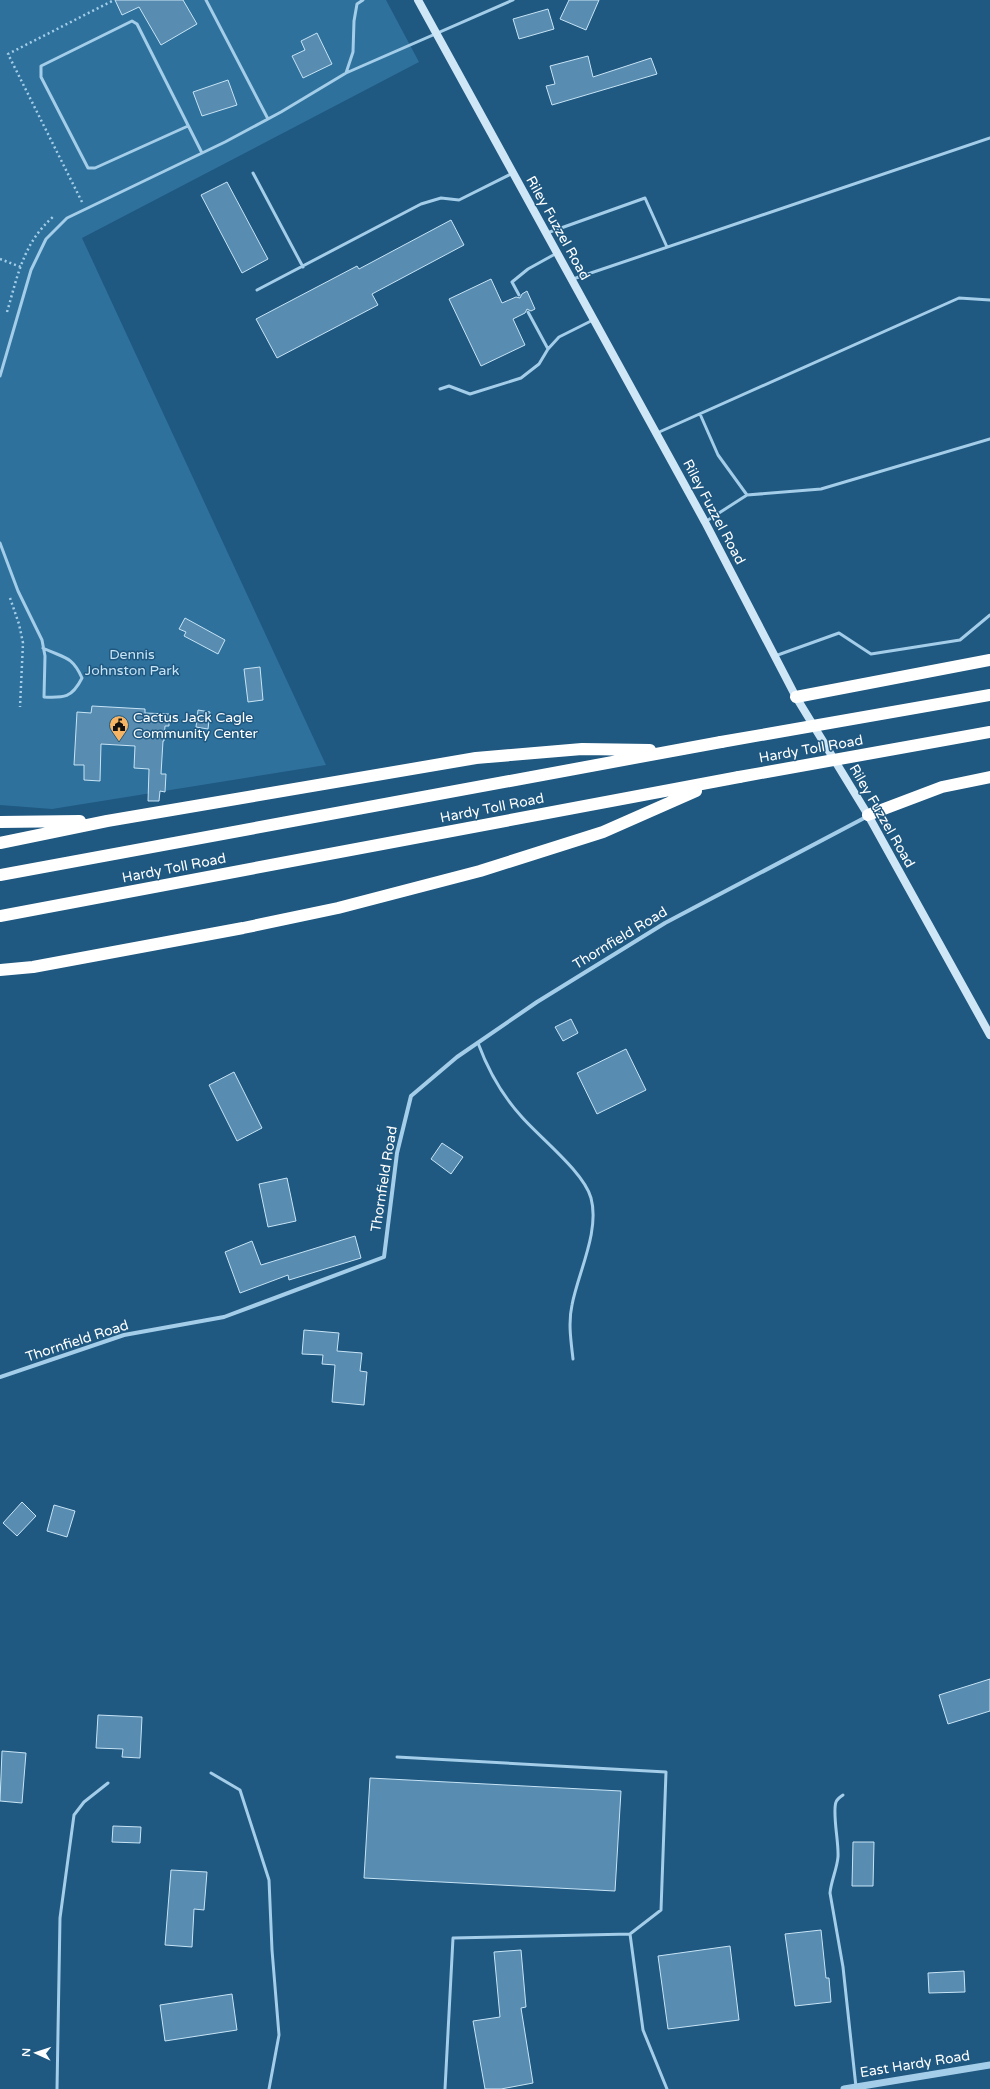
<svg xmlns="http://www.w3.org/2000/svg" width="990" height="2089" font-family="'Varela Round',sans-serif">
	<rect width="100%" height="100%" fill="#1f5880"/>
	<!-- green -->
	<path fill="#2e719c" d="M0 0H386L419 62 82 238 326 765 52 809 0 805Z"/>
	<!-- building -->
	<path fill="#588db1" stroke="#c7e4f6" d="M115 0H183L197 24 161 45 139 7 122 15Z
		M569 0H599L586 30 560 19Z
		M548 9 554 29 519 39 513 19Z
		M317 33 332 64 303 78 292 56 305 50 301 41Z
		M588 56 593 77 651 58 657 74 552 105 546 86 555 84 550 66Z
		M228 80 237 105 202 116 193 92Z
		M227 182 268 259 242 273 201 195Z
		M451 220 464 245 372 294 378 305 277 358 256 319 357 266 359 269Z
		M491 279 502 303 516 297 520 298 522 294 527 291 535 309 531 311 527 309 525 313 513 319 525 345 481 366 449 299Z
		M185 618 225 640 218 654 184 636 186 632 179 629Z
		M260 667 263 700 248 702 244 669Z
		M92 706 145 709V713L169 714V726H165L164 741H163L161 774H166L165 792 160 791 159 801H148L149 769 134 768 135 746 101 744 100 781 84 780V765H74L77 712 91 713Z
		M198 710 210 712 208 729 196 727Z
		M571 1019 578 1033 563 1041 555 1027Z
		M626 1049 646 1090 597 1114 577 1073Z
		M234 1072 262 1128 237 1141 209 1085Z
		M442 1143 463 1157 451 1174 431 1159Z
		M287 1178 296 1221 268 1227 259 1184Z
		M355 1236 361 1258 289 1280 288 1275 240 1293 225 1252 252 1241 261 1265Z
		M304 1330 339 1333 337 1351 362 1353 360 1371 367 1372 364 1405 332 1402 335 1365 322 1364 323 1355 302 1354Z
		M22 1502 36 1516 17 1536 3 1523Z
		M54 1505 75 1511 67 1537 47 1531Z
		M990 1679V1711L948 1724 939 1695Z
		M98 1715 142 1717 140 1758 122 1757 123 1749 96 1748Z
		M2 1751 26 1753 22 1803 0 1801Z
		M370 1778 621 1791 615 1891 364 1878Z
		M113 1826 141 1827 140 1843 112 1842Z
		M853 1842H874L873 1886H852Z
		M171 1870 207 1872 204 1910 194 1909 192 1947 165 1945Z
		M821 1930 826 1978H829L831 2002 795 2006 785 1934Z
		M730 1946 739 2020 668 2029 658 1956Z
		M521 1950 526 2007 521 2008 533 2083 501 2089H485L473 2021 500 2017 494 1952Z
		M964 1971 965 1992 929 1993 928 1973Z
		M232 1994 237 2030 165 2041 160 2005Z"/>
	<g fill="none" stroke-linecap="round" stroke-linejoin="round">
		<!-- path -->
		<path stroke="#a3cde8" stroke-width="2.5" stroke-dasharray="2 3" stroke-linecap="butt" d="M82 202 8 54 114 0
			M0 259 21 267
			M7 312C18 275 23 243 54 216
			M10 598 19 624 23 643 20 707"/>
		<!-- service -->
		<path stroke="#a3cde8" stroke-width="3" d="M206 0 268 119
			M346 73 353 52 354 21 357 4 363 0
			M188 126 95 168H88L41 77V66L132 21 137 24 202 153
			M253 173 303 267
			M547 233 645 198 667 247
			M573 279 990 138
			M257 290 421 204 441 198 459 200 513 173
			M519 295 512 282 528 269 557 253
			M528 312 548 349
			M0 376 31 270 46 239 67 218 225 142 281 112 346 73 513 0
			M440 389 449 386 470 394 521 378 539 364 548 349 559 337 593 320
			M700 414 718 455 747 495
			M657 433 959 298 990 300
			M705 522 747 495 821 489 990 439
			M0 543 18 591 42 640 45 656 44 697C64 698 72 698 82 678 72 655 63 658 43 648
			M775 656 839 633 871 654 960 640 990 615
			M478 1043C488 1070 501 1094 521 1116 539 1137 584 1172 591 1198 600 1231 578 1273 572 1305 568 1323 571 1341 573 1359
			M397 1757 666 1772 661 1910 630 1934
			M211 1773 240 1790 269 1880 272 1950 279 2035 269 2089
			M843 1795C840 1797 837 1799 836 1802 832 1813 839 1842 838 1857 837 1869 831 1881 830 1893L843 1967 856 2087
			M57 2089 60 1918 74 1815 84 1802 108 1783
			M445 2089 453 1938 630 1934 643 2030 667 2089"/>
		<!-- minor -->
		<path stroke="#a3cde8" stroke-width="4" d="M0 1377 124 1335 224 1317 384 1257 397 1153 411 1096 457 1057 537 1002 665 923 868 816"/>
		<!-- tertiary -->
		<path stroke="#a3cde8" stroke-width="7" d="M844 2089 990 2065"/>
		<!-- secondary -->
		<path stroke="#cee6f6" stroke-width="8" d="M418 0 705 522 796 697 868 815 990 1035"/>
		<!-- motorway -->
		<path stroke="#fff" stroke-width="12" d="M796 697 990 660
			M868 815 942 787 990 777
			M0 822 80 821
			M0 843 107 821 476 758 582 749 650 750
			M0 875 721 742
			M0 916 739 777
			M0 970 33 967 243 928 338 908 480 871 603 832 696 791"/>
		<!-- motorway-bridge -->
		<path stroke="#fff" stroke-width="12" d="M721 742 990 695
			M739 777 990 732"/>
	</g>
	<!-- icons -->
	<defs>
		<symbol id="civic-pin" viewBox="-11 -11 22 30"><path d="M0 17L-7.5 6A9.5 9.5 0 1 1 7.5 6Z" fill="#f7b563" stroke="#1f5880"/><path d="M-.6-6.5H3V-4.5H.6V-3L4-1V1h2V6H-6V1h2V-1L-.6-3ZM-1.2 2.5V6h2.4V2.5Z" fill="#111"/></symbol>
	</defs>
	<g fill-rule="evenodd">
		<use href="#civic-pin" x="108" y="714" width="22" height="30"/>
	</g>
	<g text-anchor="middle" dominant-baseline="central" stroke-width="3" stroke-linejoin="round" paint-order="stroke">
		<!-- street labels -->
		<g font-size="14" fill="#fff" stroke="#1f5880">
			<text transform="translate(558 228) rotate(61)">Riley Fuzzel Road</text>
			<text transform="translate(714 512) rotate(62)">Riley Fuzzel Road</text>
			<text transform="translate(811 749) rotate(-10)">Hardy Toll Road</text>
			<text transform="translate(492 808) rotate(-11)">Hardy Toll Road</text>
			<text transform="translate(882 816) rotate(60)">Riley Fuzzel Road</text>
			<text transform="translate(174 868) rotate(-11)">Hardy Toll Road</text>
			<text transform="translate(620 938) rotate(-31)">Thornfield Road</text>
			<text transform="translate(384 1179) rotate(-81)">Thornfield Road</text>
			<text transform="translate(77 1341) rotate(-18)">Thornfield Road</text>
			<text transform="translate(915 2064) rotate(-9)">East Hardy Road</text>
		</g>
		<!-- park labels -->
		<g font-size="14" fill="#c7e4f6" stroke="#1f5880">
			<text x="132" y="654">Dennis<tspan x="132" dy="16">Johnston Park</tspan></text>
		</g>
		<!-- poi labels -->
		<g font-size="14" fill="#fff" stroke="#1f5880" text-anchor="start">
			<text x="133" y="717">Cactus Jack Cagle<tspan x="133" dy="16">Community Center</tspan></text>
		</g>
	</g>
	<!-- north arrow -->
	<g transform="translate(36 2053) rotate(273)" stroke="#1f5880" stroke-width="3" paint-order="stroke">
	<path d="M0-3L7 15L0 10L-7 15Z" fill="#ffffff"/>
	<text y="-6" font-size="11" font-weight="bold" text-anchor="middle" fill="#ffffff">N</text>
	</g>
</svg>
